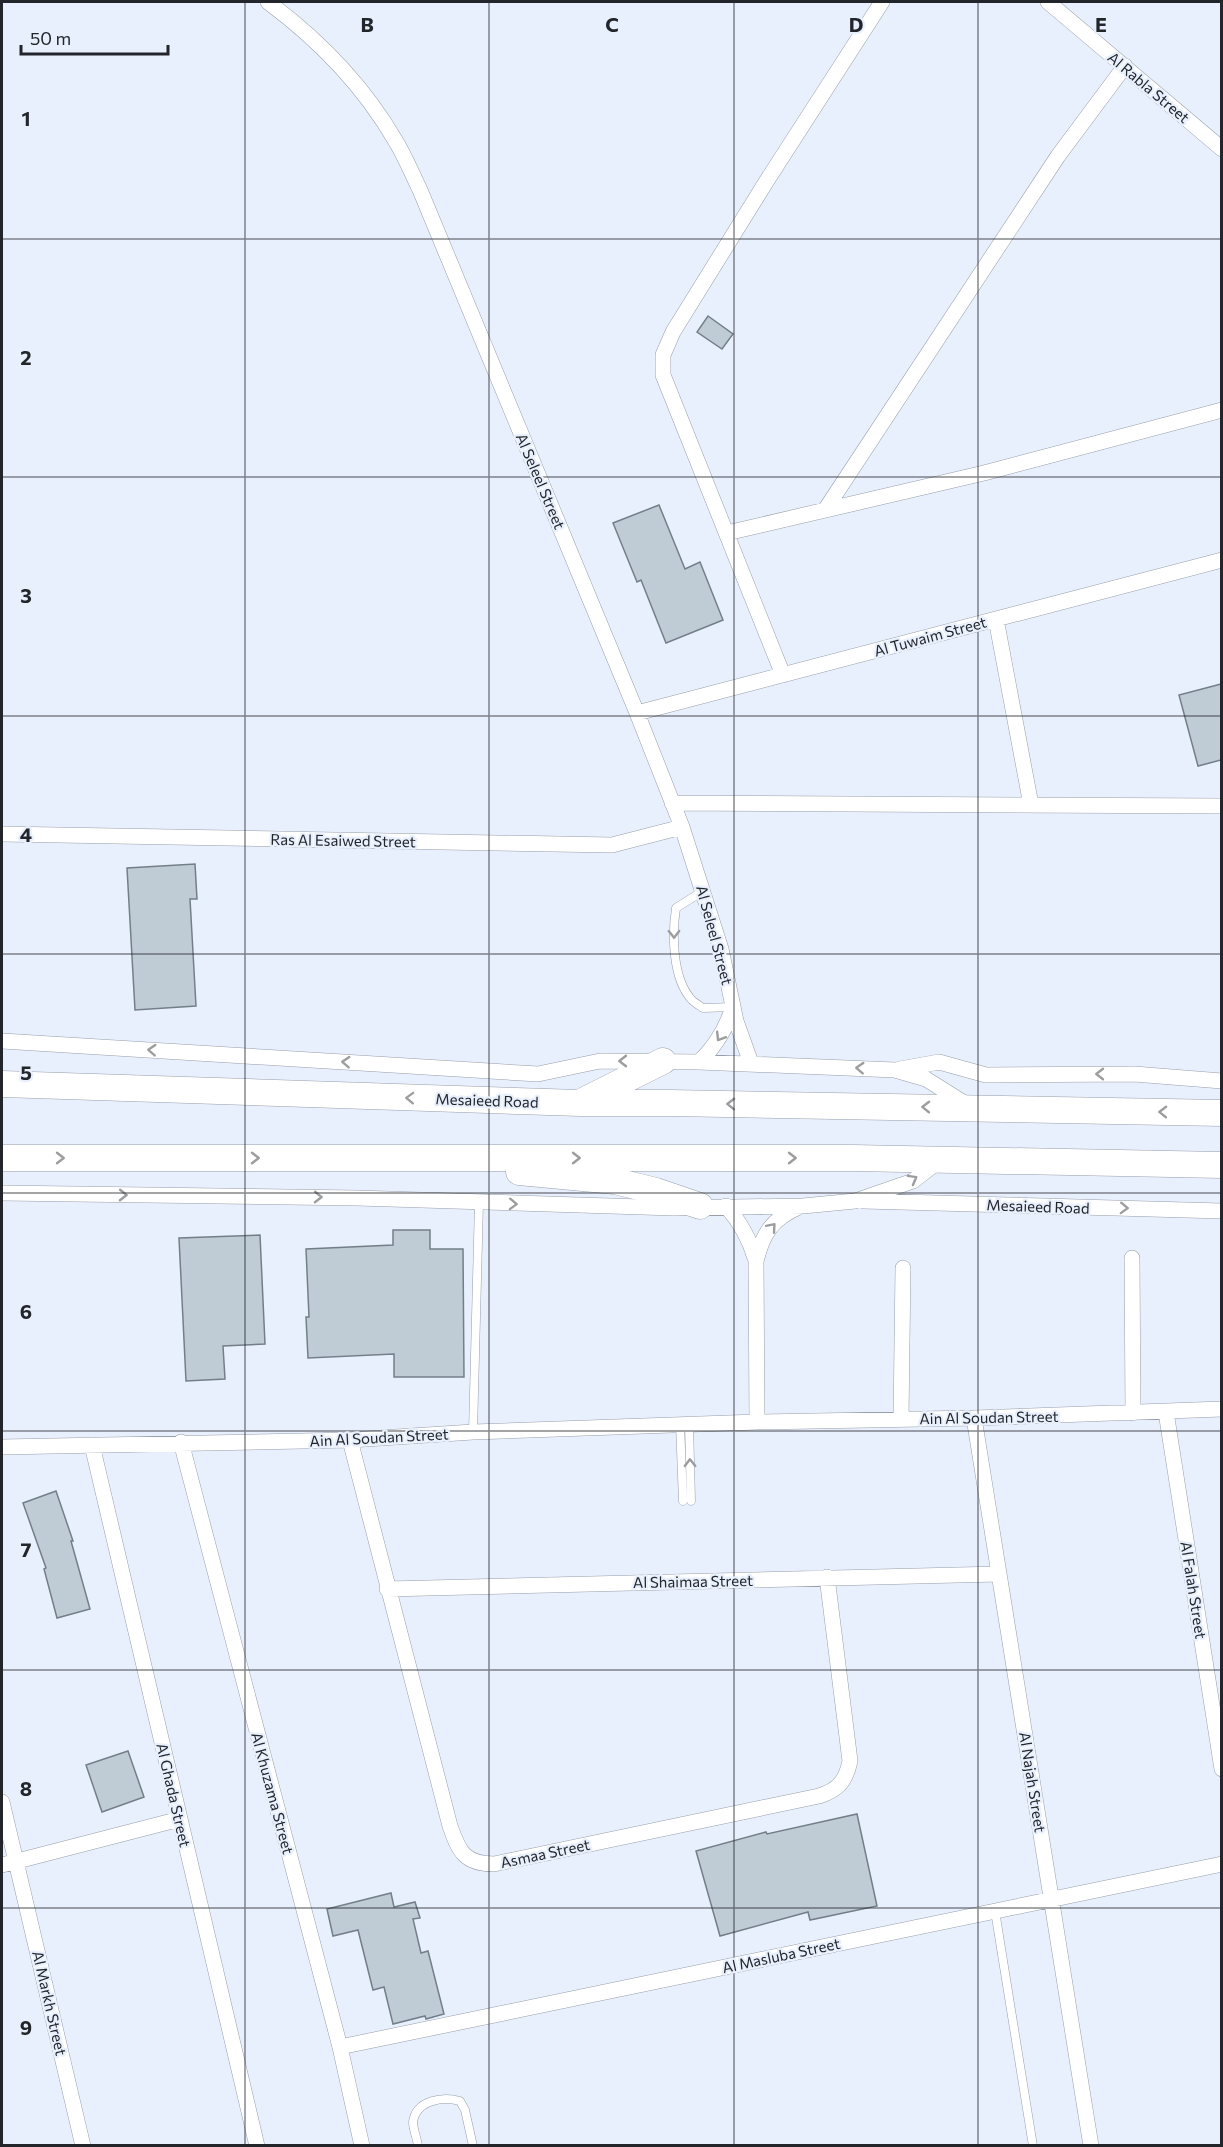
<svg xmlns="http://www.w3.org/2000/svg" width="1223" height="2147" font-family="Commissioner,sans-serif">
	<rect width="100%" height="100%" fill="#e9f0fd"/>
	<!-- building -->
	<path fill="#bfccd6" stroke="#737f88" stroke-width="1.5" d="M708 316 733 334 722 349 697 332Z
		M659 505 685 569 700 562 723 620 666 643 641 580 637 582 613 523Z
		M1221 684V760L1198 766 1179 695Z
		M195 864 197 899H190L196 1006 135 1010 127 868Z
		M393 1230H430V1249H463L464 1377H394V1354L308 1358 306 1317H309L306 1249 393 1245Z
		M260 1235 265 1344 223 1346 225 1379 186 1381 179 1238Z
		M56 1491 73 1541H71L90 1609 57 1618 44 1569 46 1568 23 1503Z
		M128 1751 144 1797 102 1812 86 1765Z
		M857 1814 877 1906 810 1920 808 1912 720 1936 696 1851 766 1832 767 1834Z
		M391 1893 394 1907 415 1902 420 1918 413 1919 421 1953 428 1951 444 2014 426 2019 425 2016 393 2024 384 1987 373 1990 358 1930 333 1936 327 1909Z"/>
	<g fill="none" stroke-linecap="round" stroke-linejoin="round">
		<defs>
			<path id="service" d="M703 891 676 908C672 934 672 979 692 1000 695 1003 700 1006 703 1008L733 1007
				M680 1424 683 1501
				M689 1424 691 1501
				M473 1432 479 1203
				M995 1911 1033 2146
				M418 2146C417 2138 413 2129 413 2122 416 2100 443 2096 460 2101L465 2110 473 2146"/>
			<path id="minor" d="M268 2C319 40 363 85 395 140 405 156 412 174 420 190L637 713 682 827 721 949 736 1021 751 1063
				M1048 2 1222 149
				M825 510 1058 156 1125 66
				M727 533 984 473 1222 410
				M996 619 1031 805
				M783 675 663 375V355L673 332 766 182 882 2
				M637 713 1222 560
				M672 803 1222 806
				M2 834 612 845 682 827
				M2 1041 538 1074 600 1061 699 1062 895 1070 926 1079 969 1106
				M699 1062C716 1046 726 1029 733 1007
				M900 1069 939 1062 986 1075 1134 1074 1222 1081
				M2 1193 357 1198 674 1208 803 1206 855 1201 913 1181 939 1161
				M864 1201 1222 1211
				M726 1206C740 1222 749 1237 755 1258
				M1132 1258 1133 1413
				M1166 1412 1222 1769
				M974 1418 1091 2146
				M901 1419 903 1268
				M757 1422 756 1261C763 1233 772 1219 799 1207
				M350 1440 450 1826C459 1852 465 1864 494 1864L819 1796C838 1790 846 1781 850 1761L827 1577
				M181 1442 340 2047 362 2146
				M92 1445 257 2146
				M2 1447 350 1440 473 1432 757 1422 974 1418 1222 1409
				M387 1589 999 1574
				M2 1802 83 2146
				M2 1865 180 1819
				M340 2047 1222 1864"/>
			<path id="trunk" d="M2 1084 580 1103H670L1222 1113
				M585 1100 663 1061
				M2 1158H853L1222 1165
				M519 1172 615 1181 656 1191 700 1206"/>
		</defs>
		<!-- service casing -->
		<use href="#service" stroke="#979eaa" stroke-width="9"/>
		<!-- minor casing -->
		<use href="#minor" stroke="#979eaa" stroke-width="16"/>
		<!-- trunk casing -->
		<use href="#trunk" stroke="#979eaa" stroke-width="27"/>
		<!-- service -->
		<use href="#service" stroke="#fff" stroke-width="8"/>
		<!-- minor -->
		<use href="#minor" stroke="#fff" stroke-width="15"/>
		<!-- trunk -->
		<use href="#trunk" stroke="#fff" stroke-width="26"/>
	</g>
	<!-- one-way arrows -->
	<defs><path id="oneway-chevron" d="M-2-3.5L2.5 0L-2 3.5" fill="none" stroke-width="1.6" stroke-linecap="round" stroke-linejoin="round" transform="scale(1.5)"/></defs>
	<g stroke="#9c9d9f">
		<use href="#oneway-chevron" transform="translate(674 934) rotate(89)"/>
		<use href="#oneway-chevron" transform="translate(720 1037) rotate(122)"/>
		<use href="#oneway-chevron" transform="translate(152 1050) rotate(-177)"/>
		<use href="#oneway-chevron" transform="translate(623 1061) rotate(-180)"/>
		<use href="#oneway-chevron" transform="translate(346 1062) rotate(-177)"/>
		<use href="#oneway-chevron" transform="translate(860 1068) rotate(-177)"/>
		<use href="#oneway-chevron" transform="translate(1100 1074) rotate(180)"/>
		<use href="#oneway-chevron" transform="translate(410 1098) rotate(-178)"/>
		<use href="#oneway-chevron" transform="translate(731 1104) rotate(-179)"/>
		<use href="#oneway-chevron" transform="translate(926 1107) rotate(-179)"/>
		<use href="#oneway-chevron" transform="translate(1163 1112) rotate(-179)"/>
		<use href="#oneway-chevron" transform="translate(60 1158)"/>
		<use href="#oneway-chevron" transform="translate(255 1158)"/>
		<use href="#oneway-chevron" transform="translate(576 1158)"/>
		<use href="#oneway-chevron" transform="translate(792 1158)"/>
		<use href="#oneway-chevron" transform="translate(913 1179) rotate(-29)"/>
		<use href="#oneway-chevron" transform="translate(123 1195) rotate(1)"/>
		<use href="#oneway-chevron" transform="translate(318 1197) rotate(1)"/>
		<use href="#oneway-chevron" transform="translate(513 1204) rotate(2)"/>
		<use href="#oneway-chevron" transform="translate(1124 1208) rotate(2)"/>
		<use href="#oneway-chevron" transform="translate(772 1227) rotate(-49)"/>
		<use href="#oneway-chevron" transform="translate(690 1463) rotate(-91)"/>
	</g>
	<!-- grid -->
	<path fill="none" stroke="#22252a" stroke-width="1.5" stroke-opacity="0.55" d="M245 2V2146M489 2V2146M734 2V2146M978 2V2146M2 239H1222M2 477H1222M2 716H1222M2 954H1222M2 1193H1222M2 1431H1222M2 1670H1222M2 1908H1222"/>
	<g text-anchor="middle" dominant-baseline="central" stroke-width="4.5" stroke-linejoin="round" paint-order="stroke">
		<!-- street labels -->
		<g font-size="15" fill="#22252a" stroke="#e9f0fd">
			<text transform="translate(1149 87) rotate(40)">Al Rabla Street</text>
			<text transform="translate(541 481) rotate(67)">Al Seleel Street</text>
			<text transform="translate(930 636) rotate(-15)">Al Tuwaim Street</text>
			<text transform="translate(343 840) rotate(1)">Ras Al Esaiwed Street</text>
			<text transform="translate(715 935) rotate(75)">Al Seleel Street</text>
			<text transform="translate(487 1100) rotate(2)">Mesaieed Road</text>
			<text transform="translate(1038 1206) rotate(2)">Mesaieed Road</text>
			<text transform="translate(989 1417) rotate(-1)">Ain Al Soudan Street</text>
			<text transform="translate(379 1437) rotate(-3)">Ain Al Soudan Street</text>
			<text transform="translate(693 1581) rotate(-1)">Al Shaimaa Street</text>
			<text transform="translate(1194 1590) rotate(81)">Al Falah Street</text>
			<text transform="translate(1033 1782) rotate(81)">Al Najah Street</text>
			<text transform="translate(273 1793) rotate(75)">Al Khuzama Street</text>
			<text transform="translate(174 1795) rotate(77)">Al Ghada Street</text>
			<text transform="translate(545 1853) rotate(-12)">Asmaa Street</text>
			<text transform="translate(781 1955) rotate(-12)">Al Masluba Street</text>
			<text transform="translate(50 2003) rotate(77)">Al Markh Street</text>
		</g>
	</g>
	<g font-size="20" text-anchor="middle" font-weight="bold" fill="#22252a" stroke="#e9f0fd" stroke-width="4.5" stroke-linejoin="round" paint-order="stroke">
		<text x="367" y="32">B</text>
		<text x="612" y="32">C</text>
		<text x="856" y="32">D</text>
		<text x="1101" y="32">E</text>
		<text x="26" y="126">1</text>
		<text x="26" y="365">2</text>
		<text x="26" y="603">3</text>
		<text x="26" y="842">4</text>
		<text x="26" y="1080">5</text>
		<text x="26" y="1319">6</text>
		<text x="26" y="1557">7</text>
		<text x="26" y="1796">8</text>
		<text x="26" y="2035">9</text>
	</g>
	<!-- border -->
	<rect width="1223" height="2147" fill="none" stroke="#22252a" stroke-width="6"/>
	<!-- scale -->
	<path d="M21 45v9h147v-9" fill="none" stroke="#22252a" stroke-width="3"/>
	<text x="30" y="45" font-size="18" fill="#22252a" stroke="#e9f0fd" stroke-width="4.5" paint-order="stroke">50 m</text>
</svg>
